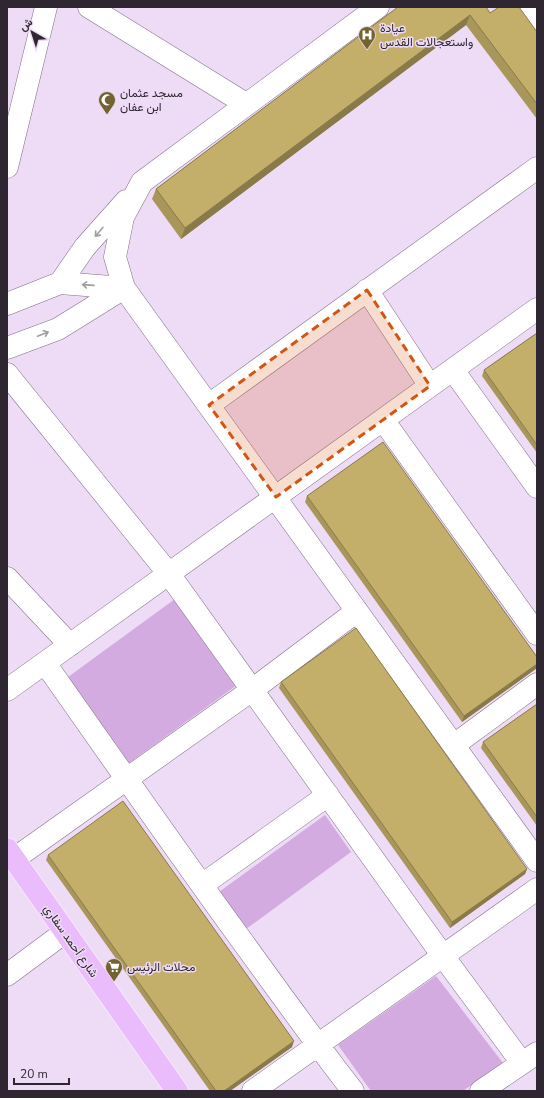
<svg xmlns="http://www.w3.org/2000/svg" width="544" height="1098" font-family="'Nunito Sans',Vazirmatn,sans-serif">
	<rect width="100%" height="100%" fill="#eedbf5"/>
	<!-- green -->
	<path fill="#d3abe1" d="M175 599 237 685 129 763 68 677Z
		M325 815 351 852 246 929 219 892Z
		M436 976 503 1063 463 1091H371L338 1045Z"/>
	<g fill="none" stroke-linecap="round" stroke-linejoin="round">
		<defs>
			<path id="minor" d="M89 7 246 104
				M378 7 142 182 123 217 115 257 124 288 537 861
				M527 7 537 20
				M7 167 46 7
				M60 283 85 247 126 201
				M367 290 430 386
				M7 304 60 283 124 288 58 329 7 348
				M453 370 537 487
				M7 374 169 574 443 956 522 1063
				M209 405 537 168
				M383 420 537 634
				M7 578 70 645
				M45 663C106 750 167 837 229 923 270 979 310 1036 353 1091
				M7 690 537 309
				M454 745 537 684
				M14 859 252 690 357 611
				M202 885 328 795
				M7 975 65 932
				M253 1091 537 889
				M481 1091 537 1053"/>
			<path id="major" d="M7 849 177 1091"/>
		</defs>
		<!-- minor casing -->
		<use href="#minor" stroke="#817087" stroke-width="23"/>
		<!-- major casing -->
		<use href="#major" stroke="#fff" stroke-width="23"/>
		<!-- minor -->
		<use href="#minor" stroke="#fff" stroke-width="22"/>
		<!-- major -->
		<use href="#major" stroke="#ebbcfb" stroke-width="22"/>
	</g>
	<!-- wall -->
	<path fill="#a9965b" d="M398 7 490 13 537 32V119L466 25 181 239 152 199 156 189Z
		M537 333V453L482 376 484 370Z
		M307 496 537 657V668L462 722 305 502Z
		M281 682 527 869 525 874 450 928 279 688Z
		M537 704V826L481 748 483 742Z
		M48 855 292 1047 230 1091H210L46 860Z"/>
	<!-- shaded-wall -->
	<path fill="#897a4a" d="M470 15 466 25 181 239 185 228Z
		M537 664V668L462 722 464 716Z
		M527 869 525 874 450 928 452 922Z
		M294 1041 292 1047 230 1091H224Z"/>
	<!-- building -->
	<path fill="#c4af6a" stroke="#897a4a" d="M398 7H486L490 13 499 7H519L537 32V104L470 15 185 228 156 189Z
		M537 333V445L484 370Z
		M383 442 537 657V664L464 716 307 496Z
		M356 628 527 869 452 922 281 682Z
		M537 704V817L483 742Z
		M123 801 294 1041 224 1091H216L48 855Z"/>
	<!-- one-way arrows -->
	<defs><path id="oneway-shaft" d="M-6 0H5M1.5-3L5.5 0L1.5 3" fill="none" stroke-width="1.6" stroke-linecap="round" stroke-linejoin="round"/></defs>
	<g stroke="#a19ea2">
		<use href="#oneway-shaft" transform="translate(99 232) rotate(131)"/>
		<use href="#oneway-shaft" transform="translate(88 285) rotate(-176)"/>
		<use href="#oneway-shaft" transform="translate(43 334) rotate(-21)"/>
	</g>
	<!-- marked area -->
	<path fill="#d55410" fill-opacity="0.2" stroke="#d55410" stroke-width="3" stroke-dasharray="8 5" stroke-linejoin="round" d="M367 290 430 386 276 497 209 405Z"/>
	<!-- icons -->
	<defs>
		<symbol id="hospital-pin" viewBox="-11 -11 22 30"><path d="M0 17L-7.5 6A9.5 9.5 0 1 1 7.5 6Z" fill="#726330" stroke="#eedbf5"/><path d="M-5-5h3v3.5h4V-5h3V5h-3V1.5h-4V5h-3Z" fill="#fff"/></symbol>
		<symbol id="mosque-pin" viewBox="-11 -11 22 30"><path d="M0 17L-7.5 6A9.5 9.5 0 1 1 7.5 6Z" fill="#726330" stroke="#eedbf5"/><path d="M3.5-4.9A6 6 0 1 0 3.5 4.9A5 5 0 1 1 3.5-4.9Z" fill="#fff"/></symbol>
		<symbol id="supermarket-pin" viewBox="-11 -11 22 30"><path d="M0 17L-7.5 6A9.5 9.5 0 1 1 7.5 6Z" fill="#726330" stroke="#eedbf5"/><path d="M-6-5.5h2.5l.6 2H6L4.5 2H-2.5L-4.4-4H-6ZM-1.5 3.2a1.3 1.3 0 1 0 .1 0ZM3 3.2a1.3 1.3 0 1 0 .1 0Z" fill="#fff"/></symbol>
	</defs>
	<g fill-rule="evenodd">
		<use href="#hospital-pin" x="357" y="25" width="20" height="27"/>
		<use href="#mosque-pin" x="97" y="90" width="20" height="27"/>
		<use href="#supermarket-pin" x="104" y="957" width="20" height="27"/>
	</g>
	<g text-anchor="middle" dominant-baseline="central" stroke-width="3" stroke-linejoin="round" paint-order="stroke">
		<!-- poi labels -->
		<g font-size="12" fill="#2e2731" stroke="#eedbf5" text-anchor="start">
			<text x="380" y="28">عيادة<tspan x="380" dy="14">واستعجالات القدس</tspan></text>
			<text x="120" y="93">مسجد عثمان<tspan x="120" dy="14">ابن عفان</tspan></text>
			<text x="127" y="967">محلات الرئيس</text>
		</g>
		<!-- street labels -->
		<g font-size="12" fill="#2e2731" stroke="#eedbf5">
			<text transform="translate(71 941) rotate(55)">شارع أحمد سفاري</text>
		</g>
	</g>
	<!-- border -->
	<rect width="544" height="1098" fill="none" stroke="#2e2731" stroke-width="16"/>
	<!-- north arrow -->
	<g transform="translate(32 32) rotate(321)" stroke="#eedbf5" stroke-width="3" paint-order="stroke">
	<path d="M0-3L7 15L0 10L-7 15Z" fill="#2e2731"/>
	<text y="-6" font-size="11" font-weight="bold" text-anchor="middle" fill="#2e2731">ش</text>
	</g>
	<!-- scale -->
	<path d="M14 1078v6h55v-6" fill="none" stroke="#2e2731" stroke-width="2"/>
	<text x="20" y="1078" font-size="12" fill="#2e2731" stroke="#eedbf5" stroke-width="3" paint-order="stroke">20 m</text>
</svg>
